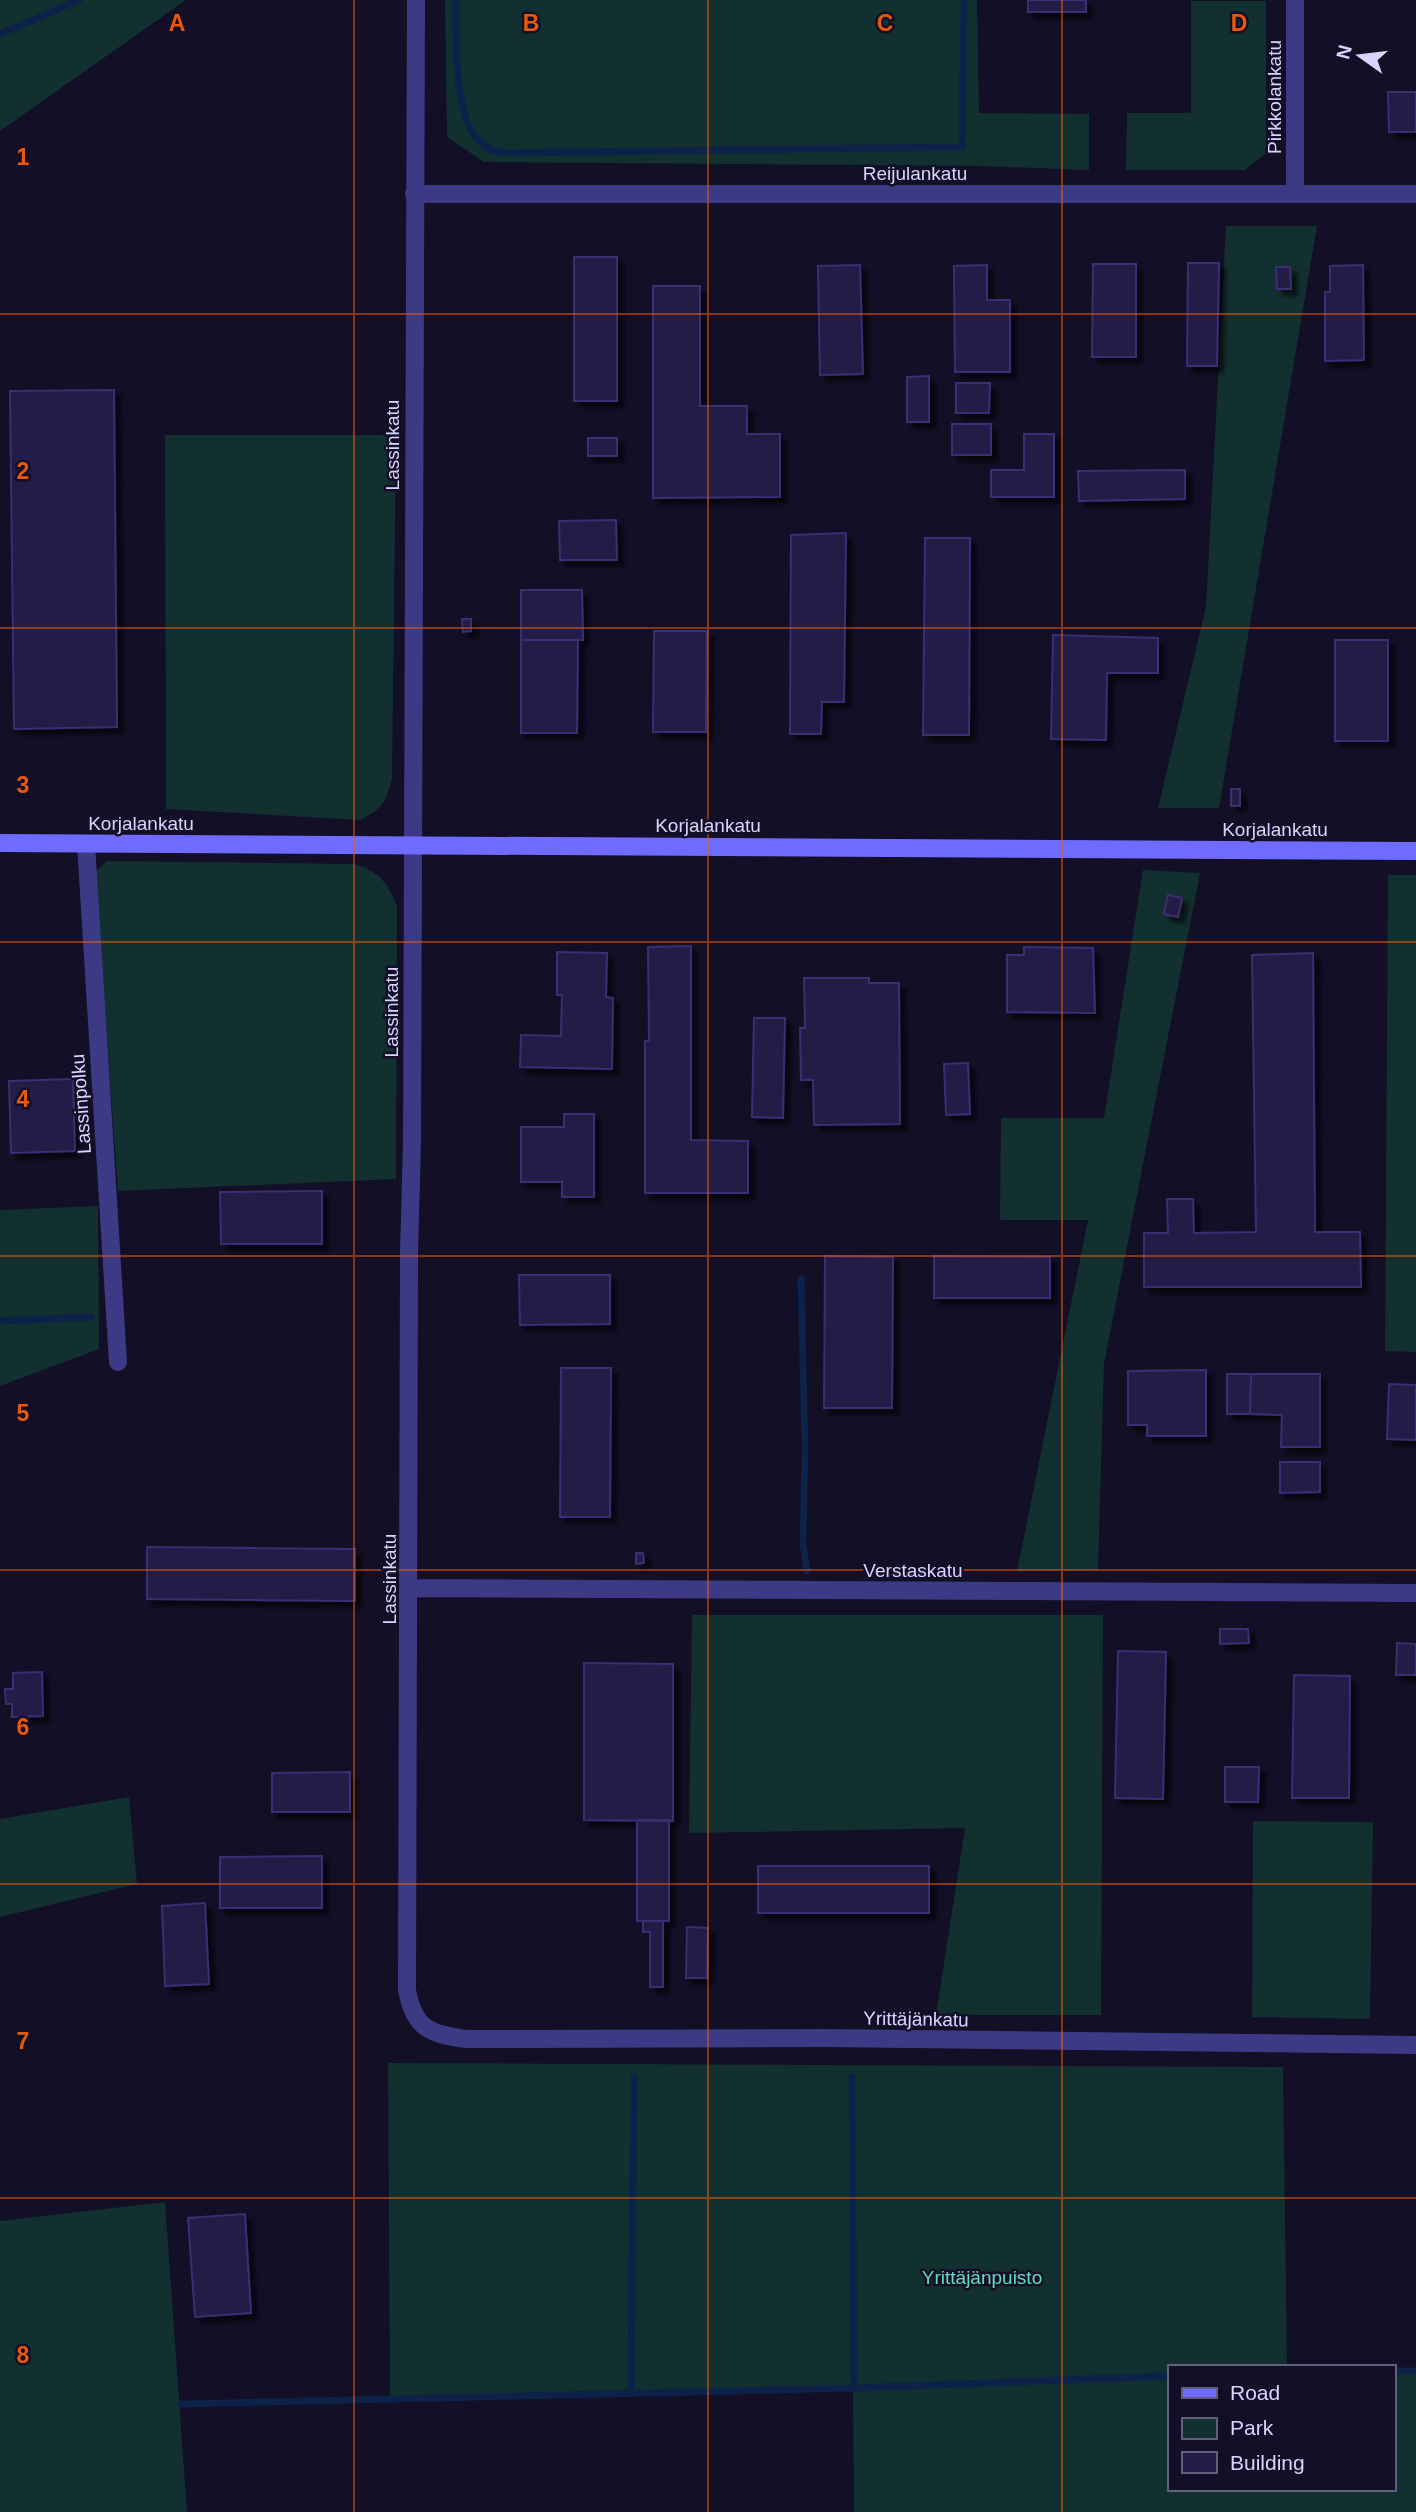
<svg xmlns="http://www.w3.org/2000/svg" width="1416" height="2512" font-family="Helvetica,sans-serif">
	<defs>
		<filter id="shadow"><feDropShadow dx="6" dy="6" stdDeviation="2" flood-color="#0009"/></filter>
	</defs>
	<rect width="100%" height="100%" fill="#130f26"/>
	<!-- green -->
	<path fill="#12302f" d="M0 0H186L0 131Z
		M445 0H977L979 113 1089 114V170L978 166 484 162 447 137Z
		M1191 1H1266V153L1245 170H1126L1127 113H1191Z
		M1226 226H1317L1219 808H1158L1206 607Z
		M165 435H396L392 779C386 802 382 809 360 820L166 809Z
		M107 861 355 864C381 873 386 881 397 906L396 1179 118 1191 95 872Z
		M1143 870 1200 873 1104 1364 1098 1570 1017 1571 1088 1220H1000L1001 1118H1104Z
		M1388 875H1416V1352L1385 1351Z
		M98 1206 99 1349 0 1386V1210Z
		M692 1615H1103L1101 2015H936L965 1828 689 1833Z
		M129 1797 137 1884 0 1917V1819Z
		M1253 1821 1373 1822 1370 2019 1252 2017Z
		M388 2063 1283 2067 1287 2367H1169V2489H1393V2371H1416V2512H854L853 2388 390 2399Z
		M165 2202 187 2512H0V2221Z"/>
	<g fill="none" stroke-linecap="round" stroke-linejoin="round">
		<!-- stream -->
		<path stroke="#0c2248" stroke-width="7" d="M456 0C457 38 452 115 480 142 487 149 495 151 504 153L962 147 964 0
			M0 34 79 0
			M801 1279 805 1448 803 1545 807 1571
			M0 1321 91 1317
			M852 2077 854 2388
			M1393 2371H1416
			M631 2392 634 2077
			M181 2404 854 2388 1169 2376"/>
	</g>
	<!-- building -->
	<path fill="#241b47" stroke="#3b2d73" stroke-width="2" filter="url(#shadow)" d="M1028 0H1086V12H1028Z
		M1388 92H1416V132H1389Z
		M574 257H617V401H574Z
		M1188 263H1219L1217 366H1187Z
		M1093 264H1136V357H1092Z
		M860 265 863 374 820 375 818 266Z
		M987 265V300H1010V372H955L954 266Z
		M1363 265 1364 360 1325 361V292H1330V266Z
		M1276 267H1290L1291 289H1277Z
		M653 286H700V406H747V434H780V497L653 498Z
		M929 376V422H907V377Z
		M956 383H990L989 413H956Z
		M114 390 117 727 14 729 10 391Z
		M952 424H991V455H952Z
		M1024 434H1054V497H991V470H1024Z
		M588 438H617V456H588Z
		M1185 470V499L1079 501 1078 471Z
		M616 520 617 560H560L559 521Z
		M846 533 844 702H822L821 734H790L791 535Z
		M925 538H970L969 735H923Z
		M521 590H582L583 640H521Z
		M462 619H471V631L463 632Z
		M654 631H707L706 732H653Z
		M1053 635 1158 638V673H1107L1106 740 1051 739Z
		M521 640H578L577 733H521Z
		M1335 640H1388V741H1335Z
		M1231 789H1240V806H1231Z
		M1168 895 1182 898 1178 917 1164 914Z
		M691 946V1140L748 1141V1193H645V1041H649L648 947Z
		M1024 947 1093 948 1095 1013 1007 1012V955H1024Z
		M557 952 607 953 606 997 613 998 612 1069 520 1067 521 1035 561 1036 562 995H557Z
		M1313 953 1315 1232H1360L1361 1287H1144V1233H1168L1167 1199H1193L1194 1233 1256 1232 1252 955Z
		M804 978H869V983H899L900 1124 814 1125 813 1080H801L800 1028H805Z
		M754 1018H785L783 1118 752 1117Z
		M968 1063 970 1114 946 1115 944 1064Z
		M73 1079 75 1151 11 1153 9 1081Z
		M564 1114H594V1197H562V1182H521V1127H564Z
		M322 1191V1244H221L220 1192Z
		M825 1256 893 1257 892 1408H824Z
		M934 1256 1050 1257V1298H934Z
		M519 1275H610V1324L520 1325Z
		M561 1368H611L610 1517H560Z
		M1206 1370V1436H1147V1425H1128V1371Z
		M1227 1374H1251L1250 1414H1227Z
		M1251 1374H1320V1447H1281L1282 1415 1250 1414Z
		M1389 1384 1416 1385V1440L1387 1439Z
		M1280 1462H1320V1492L1280 1493Z
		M147 1547 355 1549V1601L147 1599Z
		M636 1553H643L644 1563 636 1564Z
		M1220 1629H1248L1249 1643 1220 1644Z
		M1397 1643 1416 1644V1675H1396Z
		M1118 1651 1166 1652 1163 1799 1115 1798Z
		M584 1663 673 1664V1821L584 1820Z
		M42 1672 43 1716 12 1717V1704H6L5 1689H13V1673Z
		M1294 1675 1350 1676 1349 1798H1292Z
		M1225 1767H1259L1258 1802H1225Z
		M350 1772V1812H272V1773Z
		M637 1820H669V1921H637Z
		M322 1856V1908H220V1857Z
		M758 1866H929V1913H758Z
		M205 1903 209 1984 165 1986 162 1906Z
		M643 1921H663V1987H650V1932H643Z
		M687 1927 708 1928 707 1978H686Z
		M245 2214 251 2313 195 2317 188 2218Z"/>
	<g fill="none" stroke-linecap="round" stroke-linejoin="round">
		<!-- street -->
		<path stroke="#3d3a85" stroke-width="18" d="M416 0 412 1142 409 1253 407 1990C414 2029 430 2034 467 2039L824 2038 1416 2045
			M1295 0V194
			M414 194H1416
			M86 844 118 1362
			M410 1588 1416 1593"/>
		<!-- secondary -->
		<path stroke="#6f6bff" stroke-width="18" d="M0 843 1416 851"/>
	</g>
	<!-- grid -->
	<path fill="none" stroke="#e8590c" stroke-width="2" stroke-opacity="0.55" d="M354 0V2512M708 0V2512M1062 0V2512M0 314H1416M0 628H1416M0 942H1416M0 1256H1416M0 1570H1416M0 1884H1416M0 2198H1416"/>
	<g text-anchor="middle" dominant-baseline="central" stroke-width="5" stroke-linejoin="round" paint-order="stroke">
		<!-- street labels -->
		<g font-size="19" fill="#d9d4ff" stroke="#130f26">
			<text transform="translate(1274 97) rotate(-90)">Pirkkolankatu</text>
			<text x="915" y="173">Reijulankatu</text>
			<text transform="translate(392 445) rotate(-90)">Lassinkatu</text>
			<text x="141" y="823">Korjalankatu</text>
			<text x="708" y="825">Korjalankatu</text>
			<text x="1275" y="829">Korjalankatu</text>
			<text transform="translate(391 1012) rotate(-90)">Lassinkatu</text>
			<text transform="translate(81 1104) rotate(-94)">Lassinpolku</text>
			<text x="913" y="1570">Verstaskatu</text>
			<text transform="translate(389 1579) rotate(-90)">Lassinkatu</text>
			<text transform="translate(916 2019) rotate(1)">Yrittäjänkatu</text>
		</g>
		<!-- park labels -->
		<g font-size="19" fill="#5fe0c0" stroke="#130f26">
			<text x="982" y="2277">Yrittäjänpuisto</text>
		</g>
	</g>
	<g font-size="23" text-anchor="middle" font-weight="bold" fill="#e8590c" stroke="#130f26" stroke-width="5" stroke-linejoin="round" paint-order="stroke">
		<text x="177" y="31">A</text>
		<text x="531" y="31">B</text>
		<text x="885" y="31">C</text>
		<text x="1239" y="31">D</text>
		<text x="23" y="165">1</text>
		<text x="23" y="479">2</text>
		<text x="23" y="793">3</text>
		<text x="23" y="1107">4</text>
		<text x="23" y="1421">5</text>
		<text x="23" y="1735">6</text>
		<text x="23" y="2049">7</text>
		<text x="23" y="2363">8</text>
	</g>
	<!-- legend -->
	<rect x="1168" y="2365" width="228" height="126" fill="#130f26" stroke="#625e7d" stroke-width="2"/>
	<rect x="1182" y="2388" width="35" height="10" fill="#6f6bff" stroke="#625e7d" stroke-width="2"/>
	<text x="1230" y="2400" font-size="21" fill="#d9d4ff">Road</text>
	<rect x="1182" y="2418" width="35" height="21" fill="#12302f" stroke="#625e7d" stroke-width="2"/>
	<text x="1230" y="2435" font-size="21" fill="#d9d4ff">Park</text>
	<rect x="1182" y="2452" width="35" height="21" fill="#241b47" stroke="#625e7d" stroke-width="2"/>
	<text x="1230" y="2470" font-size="21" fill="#d9d4ff">Building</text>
	<!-- north arrow -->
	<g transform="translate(1360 56) rotate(284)" stroke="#130f26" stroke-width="5" paint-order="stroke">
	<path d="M0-5L12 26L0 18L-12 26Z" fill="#d9d4ff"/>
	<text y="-10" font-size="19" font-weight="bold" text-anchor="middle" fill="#d9d4ff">N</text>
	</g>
</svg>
